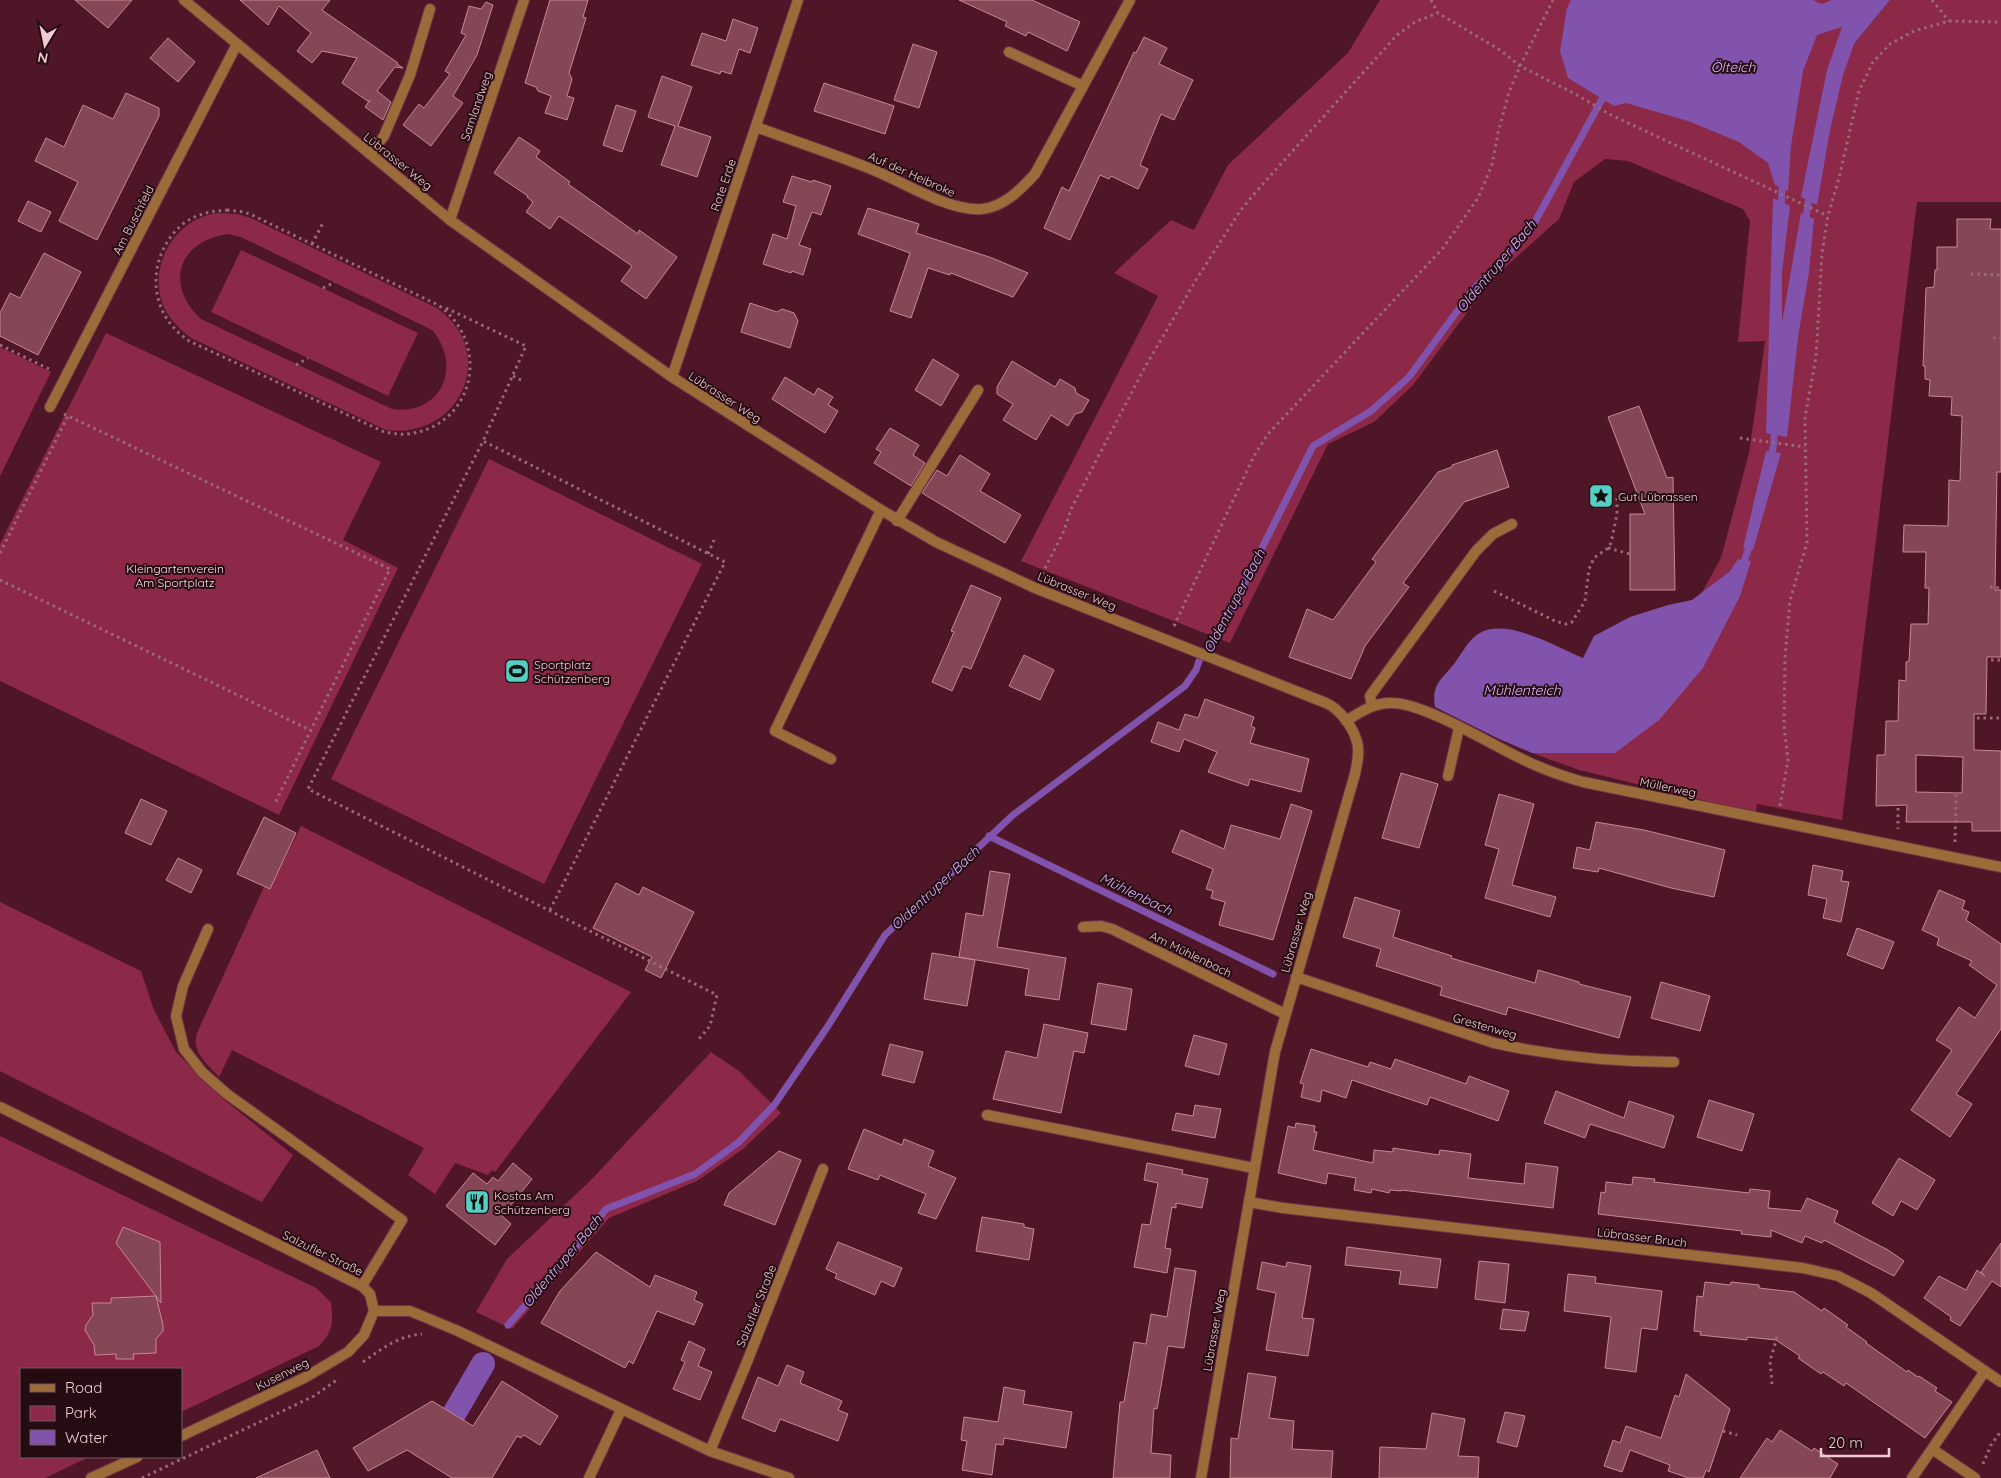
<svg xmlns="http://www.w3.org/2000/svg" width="2001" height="1478" font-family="Quicksand,sans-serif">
	<rect width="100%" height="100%" fill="#4f1627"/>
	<!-- green -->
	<path fill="#8d2948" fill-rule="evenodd" d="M1380 0H1864L1855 43 1890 0H2001V202H1917L1842 820 1757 804 1756 813 1579 770 1532 753H1615L1738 559 1729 572 1700 596 1721 558 1749 453 1765 341 1738 342 1750 221 1743 209 1628 161 1605 159 1574 182 1559 219 1492 279 1413 385 1374 422 1328 444 1230 643 1021 561 1158 296 1114 273 1171 220 1194 230 1228 165 1348 53Z
		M218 213 237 214 251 218 437 308C499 352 461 440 386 430L191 338C176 326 164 314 160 295 152 257 180 217 218 213ZM228 234 241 237 432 330C463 366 441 416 392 409L201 319C164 285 178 241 228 234Z
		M241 250 418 333 388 396 211 312Z
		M106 333 381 462 343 540 398 568 279 815 0 681V544Z
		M0 347 51 372 0 476Z
		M489 459 702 564 544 884 331 779Z
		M301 826 631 992 495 1172 492 1170 488 1175 455 1163 435 1194 408 1175 424 1148 232 1050 219 1077C207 1064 191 1052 197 1033L264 887 270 889Z
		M0 902 141 971 154 1010 176 1052 222 1098 293 1155 262 1202 0 1071Z
		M711 1052 739 1071 781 1113 743 1149 697 1181 609 1218 512 1329 476 1312 507 1259 591 1180Z
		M0 1136 316 1288 331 1302C333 1322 334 1330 319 1346L181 1412V1369H21V1457H89L45 1478H0Z"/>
	<!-- water -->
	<path fill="#8153ac" d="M1571 0H1813L1822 4 1832 0H1890L1854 44 1843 75 1830 130 1817 205 1801 197 1827 70 1842 27 1817 35 1803 71 1791 146 1788 191 1775 185 1768 163 1739 142 1688 121 1626 103 1614 106 1568 78 1560 51 1567 8Z
		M1773 198 1790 206 1782 272V323L1801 213 1814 219 1809 272 1798 337 1787 437 1766 433Z
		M1766 451 1781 453 1753 550 1743 548Z
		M1738 559 1751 561 1740 596 1703 668 1659 720 1615 753H1532L1497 738 1435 707C1431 685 1441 680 1454 664 1461 655 1468 640 1478 634 1505 616 1557 647 1583 658L1594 636 1630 617 1668 605 1692 600 1729 572Z"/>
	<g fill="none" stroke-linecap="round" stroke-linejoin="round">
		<!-- stream -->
		<path stroke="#8153ac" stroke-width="7" d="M1781 211 1782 189
			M1805 223 1810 192
			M1771 460 1774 442V427
			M1745 559 1751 541
			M989 836 1273 974
			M508 1325 565 1260 606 1209 695 1174 739 1142 775 1104 828 1026 885 935 1013 815 1185 686 1196 670 1199 661 1220 632 1313 446 1371 411 1409 377 1472 291 1531 229 1602 99 1610 95"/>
		<!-- canal -->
		<path stroke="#8153ac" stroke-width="24" d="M454 1414 483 1364"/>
	</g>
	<!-- building -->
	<path fill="#854755" stroke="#cb8694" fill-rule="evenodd" d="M75 0H132L108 28Z
		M240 0H330L322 10 398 63 397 64 403 68 395 67 377 91 391 102 383 120 365 107 370 100 369 102 342 83 357 58 322 51 312 63 297 51 311 33 279 6 268 25Z
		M550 0H588L583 17 586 18 569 73 572 79 567 96 574 98 567 120 545 113 551 96 538 91 536 87 525 83Z
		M959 0H1032L1080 22 1067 51 1028 32 1026 36 1005 26 1007 22Z
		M486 2 493 5 477 55 453 96 463 103 431 146 403 125 419 104 424 108 450 74 445 71 466 35 461 33 469 6 481 9Z
		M733 19 758 28 750 53 739 49 731 74 721 71 720 74 691 65 702 33 726 41Z
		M1144 37 1167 48 1159 64 1193 80 1174 120 1161 114 1140 165 1148 169 1138 189 1111 176 1109 179 1100 175 1070 240 1044 228 1062 187 1069 191 1134 52 1136 53Z
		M168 38 195 62 178 82 150 58Z
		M913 44 937 52 919 108 894 100Z
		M662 76 692 87 678 126 711 137 697 177 661 165 675 126 648 117Z
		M824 83 894 106 885 134 814 111Z
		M126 93 159 108V116L97 240 59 221 78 182 35 161 46 138 64 147 83 105 113 119Z
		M616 105 636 111 622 152 603 145Z
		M519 137 540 151 536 157 570 182 568 184 638 234 639 230 677 257 646 299 621 281 632 266 559 216 550 229 526 212 533 202 527 197 528 196 494 173Z
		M792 176 812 182 813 180 831 186 821 215 812 212 799 245 811 249 803 275 792 271 791 273 763 264 773 234 787 239 796 206 783 202Z
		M28 201 51 212 41 232 18 221Z
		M868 208 919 224 916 233 992 258 1028 273 1013 297 951 273 950 275 928 268 911 318 890 311 910 253 858 234Z
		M1957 219H1991L1990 229H2001V472H1997L1995 590H2001V657H1987L1986 714H1974V750L2001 751V831H1972V822H1906L1907 805 1876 806 1877 755H1885L1886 721H1898L1899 680 1906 681V662L1909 661 1911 624H1928L1929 588H1925L1926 552H1903L1904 525 1948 526 1949 480 1960 481 1962 416 1951 415 1952 397 1929 396 1930 380 1925 379V366H1923L1926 288 1934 287 1935 270H1937V247H1957ZM1916 755 1963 757 1962 793 1916 792Z
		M44 253 81 272 38 355 0 336V313L10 293 20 298Z
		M750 303 777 312 782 309 794 313 798 321 790 348 741 332Z
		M933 359 959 375 941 406 915 390Z
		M1012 361 1055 387 1060 379 1075 388 1076 393 1089 400 1082 412 1075 414 1068 426 1051 415 1036 440 1003 420 1013 404 997 394V387Z
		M785 377 814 395 818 388 833 397 828 405 838 411 825 433 772 399Z
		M1639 406 1667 478 1673 477 1675 590H1630V514H1645L1608 417Z
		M890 428 919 445 913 455 925 463 911 486 874 463 881 452 876 449Z
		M1497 450 1509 487 1464 502 1403 583 1409 587 1365 646 1351 679 1289 657 1307 609 1333 620 1376 562 1372 559 1438 472 1452 467V465Z
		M960 455 990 474 980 491 1021 515 1005 543 922 493 937 470 947 476Z
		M971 585 1001 598 971 669 963 666 952 691 932 682 954 632 951 631Z
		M1024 655 1054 670 1040 700 1009 686Z
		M1205 699 1254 717 1251 726 1255 728 1250 743 1309 759 1301 792 1250 779 1248 786 1208 772 1217 752 1184 739 1179 752 1151 742 1158 722 1179 730 1185 714 1198 718Z
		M1401 773 1438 784 1419 848 1382 838Z
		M1499 794 1534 804 1512 885 1556 897 1550 917 1485 898 1499 849 1485 845Z
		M141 799 167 811 151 845 125 833Z
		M1291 804 1312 811 1273 940 1219 925 1225 902 1211 898 1213 891 1206 889 1213 869 1172 852 1181 830 1224 849 1231 825 1280 839Z
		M264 817 296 833 270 889 237 874Z
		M1596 822 1644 830 1725 850 1714 897 1671 888 1599 868 1598 872 1573 868 1577 847 1590 850Z
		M178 858 202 870 191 893 166 880Z
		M1813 865 1843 871 1841 881 1849 882 1841 922 1823 918 1827 899 1808 895Z
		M990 871 1010 874 997 947 1066 958 1059 1000 1025 995 1029 969 959 957 966 913 983 916Z
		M616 883 639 895 643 887 694 912 661 978 645 970 652 957 593 928Z
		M1939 890 1965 901 1962 909 1969 912 1966 920 2001 944V1029L1956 1094 1972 1104 1950 1137 1911 1110 1952 1050 1936 1040 1959 1007 1975 1018 1997 985 1969 965 1972 961 1937 945 1939 938 1922 930Z
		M1355 897 1400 911 1393 937 1452 956 1451 958 1535 983 1538 970 1579 982V984L1631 997 1619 1038 1508 1007 1506 1015 1440 995 1442 987 1376 966 1381 949 1343 937Z
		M1857 928 1894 942 1883 969 1847 955Z
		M932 953 975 960 967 1006 924 999Z
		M1661 982 1710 996 1700 1031 1651 1018Z
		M1098 983 1132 989 1126 1030 1091 1024Z
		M1044 1024 1088 1033 1084 1053 1074 1051 1061 1113 993 1099 1006 1051 1037 1058Z
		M1194 1035 1227 1044 1219 1075 1185 1066Z
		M890 1044 923 1052 914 1083 882 1075Z
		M1311 1049 1368 1067 1370 1062 1391 1069 1395 1059 1466 1084 1469 1076 1509 1091 1498 1121 1430 1097 1427 1105 1352 1080 1346 1098 1322 1090 1320 1102 1301 1097 1304 1084 1300 1083Z
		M1556 1091 1624 1118 1629 1101 1674 1116 1664 1148 1590 1124 1585 1138 1544 1123Z
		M1709 1100 1754 1114 1742 1151 1697 1137Z
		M1195 1105 1221 1109 1215 1138 1172 1130 1176 1113 1193 1116Z
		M1296 1123 1315 1126 1314 1132H1317L1313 1150 1373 1163 1374 1150 1393 1152V1148L1439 1155 1440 1150 1471 1154 1468 1178 1524 1184 1526 1163 1558 1167 1553 1208 1401 1190V1191L1390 1190 1389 1193 1372 1189 1371 1193 1354 1190 1356 1178 1328 1173 1326 1184 1278 1173 1288 1126 1295 1128Z
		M864 1129 902 1145 904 1139 934 1151 928 1166 956 1178 936 1219 918 1213 926 1194 880 1175 878 1180 848 1169Z
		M779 1151 801 1160 775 1225 724 1205 729 1193Z
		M1899 1158 1935 1180 1917 1210 1901 1201 1893 1216 1872 1203Z
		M513 1163 532 1179 502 1216 511 1224 495 1245 446 1206 473 1173 487 1184 493 1177 498 1181Z
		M1147 1163 1183 1170 1182 1174 1208 1179 1202 1208 1176 1203V1208L1172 1207 1165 1248 1171 1249 1167 1273 1134 1267 1142 1224 1150 1225 1158 1183 1144 1180Z
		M1633 1177 1655 1179 1654 1182 1749 1193 1750 1189 1770 1191 1768 1208 1801 1211 1807 1198 1838 1211 1834 1222 1888 1250 1904 1261 1894 1276 1824 1240 1822 1243 1805 1236 1802 1243 1771 1230V1237L1741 1234 1742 1231 1598 1214 1601 1192 1605 1193 1606 1182 1632 1185Z
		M982 1217 1024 1224V1227L1034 1229 1029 1260 976 1251Z
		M123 1227 160 1242 161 1303 116 1243Z
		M838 1242 902 1268 894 1287 881 1281 875 1295 835 1278 837 1274 826 1269Z
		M2001 1243V1287L1992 1281 1960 1326 1950 1320 1951 1317 1924 1298 1939 1276 1966 1290 1977 1270 1985 1276 1981 1272Z
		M1347 1247 1441 1259 1437 1288 1399 1284 1401 1271 1345 1265Z
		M596 1252 650 1287 655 1275 697 1292 694 1300 703 1304 694 1325 657 1311 633 1364 629 1361 625 1368 541 1323 560 1291Z
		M1479 1261 1509 1264 1505 1303 1475 1299Z
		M1262 1262 1286 1267 1287 1262 1311 1266 1302 1318 1314 1319 1308 1356 1266 1350 1276 1293 1257 1289Z
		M1175 1268 1196 1271 1184 1348 1168 1346 1157 1409 1154 1408 1151 1453 1171 1455 1170 1478H1113L1120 1402H1124L1134 1342 1146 1344 1151 1314 1167 1317Z
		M1568 1274 1596 1277 1595 1283 1662 1291 1657 1330 1642 1328 1641 1330 1636 1372 1605 1368 1611 1317 1564 1311Z
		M1705 1282 1730 1285 1731 1282 1759 1285V1288L1794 1292 1822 1311 1824 1308 1848 1325 1846 1327 1867 1342 1866 1343 1907 1372 1908 1370 1918 1377 1919 1376 1937 1388 1935 1391 1952 1402 1925 1438 1846 1383 1844 1386 1823 1372 1821 1374 1798 1358 1800 1356 1776 1340 1747 1337V1340L1700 1335 1701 1332 1694 1331 1697 1296 1703 1297Z
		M156 1296 163 1325V1331L156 1339V1353L133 1354 134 1359H116V1354L95 1355 94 1345 85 1330 86 1325 93 1315 92 1303H111V1298Z
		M1503 1309 1529 1312 1525 1331 1500 1329Z
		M689 1341 705 1349 698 1366 712 1372 700 1400 673 1389 685 1362 681 1360Z
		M787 1365 804 1372 800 1383 842 1401 838 1410 848 1414 838 1441 780 1419 775 1432 742 1418 758 1377 778 1386Z
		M1248 1373 1276 1377 1269 1418 1294 1421 1292 1449 1333 1451 1331 1478H1230L1231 1438 1238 1439Z
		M1686 1374 1730 1409 1709 1472 1706 1470 1703 1478H1689L1668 1471 1670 1465 1630 1450 1622 1472 1604 1466 1613 1440 1620 1443 1626 1426 1661 1438 1675 1395 1679 1397Z
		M502 1381 558 1416 540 1445 524 1435 521 1438 517 1436 492 1478H452L407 1450 368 1471 353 1448 432 1401 473 1426Z
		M1004 1387 1025 1391 1023 1404 1072 1412 1066 1448 1004 1438 1003 1445 996 1444 992 1475 962 1470 967 1441 961 1440 964 1417 998 1422Z
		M1505 1412 1525 1416 1517 1447 1497 1442Z
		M1432 1413 1465 1419 1458 1456 1479 1457 1478 1478H1379L1380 1447 1426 1449Z
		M1780 1430 1812 1451 1814 1448 1838 1464 1830 1478H1740L1767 1438 1772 1442Z
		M317 1450 330 1478H256Z"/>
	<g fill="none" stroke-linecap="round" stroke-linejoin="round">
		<defs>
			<path id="service" d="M1009 52 1083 86
				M370 154 384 136 410 75 430 9
				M450 220 524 0
				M50 407 237 44
				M897 521 978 390
				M1372 706 1370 696 1476 551 1493 534 1512 524
				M831 759 775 731 881 510
				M1448 776 1459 728
				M208 929 183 986 176 1016 184 1049 202 1072 227 1094 402 1220 362 1286
				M987 1115 1254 1168
				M1932 1449 1985 1371
				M1912 1478 1932 1449 1975 1478"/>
			<path id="minor" d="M184 0 450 220 672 377 881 510 936 542 1035 588 1326 703C1340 709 1353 727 1357 742 1360 752 1357 764 1355 774L1275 1052 1201 1478
				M756 127C794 141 834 154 871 169 902 181 949 212 982 209 1004 207 1021 189 1035 174L1130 0
				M672 377 798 0
				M1346 721C1360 712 1375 702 1392 703 1424 703 1490 744 1522 759 1542 769 1562 776 1583 782L2001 867
				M1083 927 1101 926 1112 929 1285 1014
				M1296 977 1494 1043C1553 1056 1614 1062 1674 1062
				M0 1107 362 1286 370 1294 374 1311
				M1249 1202 1283 1208 1803 1268 1838 1276 1871 1293 2001 1382
				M710 1451 747 1362 823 1169
				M589 1478 621 1410"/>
			<path id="tertiary" d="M181 1436 304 1378 348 1352 364 1335 374 1311H410L458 1331 710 1451 789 1478
				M91 1478 137 1457"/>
		</defs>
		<!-- service casing -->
		<use href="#service" stroke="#6c3746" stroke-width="12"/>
		<!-- minor casing -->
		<use href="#minor" stroke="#6c3746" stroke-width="12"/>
		<!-- tertiary casing -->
		<use href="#tertiary" stroke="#6c3746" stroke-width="12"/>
		<!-- path -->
		<path stroke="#9a6b77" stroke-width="3" stroke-dasharray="2.5 4" stroke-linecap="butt" d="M1431 0 1438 13 1500 50 1520 66 1577 95 1611 115 1828 216
			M1932 0 1949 21
			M227 210 244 212 252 215 438 305C492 343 475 427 407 434 400 435 392 433 384 432L189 341C184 337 178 333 174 328 146 298 152 249 183 224 196 214 211 211 227 210Z
			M312 244 324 221
			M1971 274 2001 275
			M323 288 335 282
			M446 308 526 346 483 441
			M1993 338H2001
			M0 345 51 370
			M296 365 308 358
			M513 376 521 380
			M64 414 390 569 275 803
			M1740 438 1805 447
			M1608 548 1630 554
			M0 553 68 416
			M708 554 714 540
			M1042 574 1063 533 1072 507 1145 367 1196 280 1240 211 1262 185 1397 35 1415 22 1438 13
			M0 580 310 730
			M1990 587 2001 588
			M1494 591 1555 621 1566 624 1572 622 1585 601 1589 569 1594 558 1608 548 1611 543 1617 514V497L1643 496
			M1174 626 1254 456 1268 434 1443 248 1478 198 1492 165 1498 133 1509 92 1520 66 1553 0
			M1991 660H2001
			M1977 718H2001
			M1780 806 1788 760 1784 726 1785 658 1790 600 1807 543 1805 417 1816 357 1822 253 1828 216 1839 178 1859 91 1873 62 1890 44 1914 31 1949 21 2001 22
			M1898 808V829
			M1955 842 1956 795
			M550 910 725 562 483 441 308 789 717 995 710 1026 698 1040
			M363 1362C383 1348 398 1336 422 1334
			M1772 1384 1770 1361 1777 1337
			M1723 1431 1737 1435
			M1983 1464 1991 1445 2001 1431
			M142 1478 314 1396 338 1379"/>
		<!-- service -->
		<use href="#service" stroke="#9b6c39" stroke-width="10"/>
		<!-- minor -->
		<use href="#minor" stroke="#9b6c39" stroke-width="10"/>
		<!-- tertiary -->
		<use href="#tertiary" stroke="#9b6c39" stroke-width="10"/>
	</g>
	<!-- icons -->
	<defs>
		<symbol id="sight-square" viewBox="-11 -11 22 22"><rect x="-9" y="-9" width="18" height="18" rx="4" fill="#57cec2" stroke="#250c12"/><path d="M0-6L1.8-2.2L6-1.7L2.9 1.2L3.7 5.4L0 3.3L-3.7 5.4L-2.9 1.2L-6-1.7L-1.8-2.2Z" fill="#111"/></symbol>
		<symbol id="stadium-square" viewBox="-11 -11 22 22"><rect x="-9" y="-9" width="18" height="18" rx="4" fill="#57cec2" stroke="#250c12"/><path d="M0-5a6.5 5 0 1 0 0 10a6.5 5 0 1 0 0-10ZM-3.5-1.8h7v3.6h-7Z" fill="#111"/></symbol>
		<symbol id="restaurant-square" viewBox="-11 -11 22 22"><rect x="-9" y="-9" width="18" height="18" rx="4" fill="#57cec2" stroke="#250c12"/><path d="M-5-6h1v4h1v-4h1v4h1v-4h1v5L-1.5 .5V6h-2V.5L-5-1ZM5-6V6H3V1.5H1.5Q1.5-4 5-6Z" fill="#111"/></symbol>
	</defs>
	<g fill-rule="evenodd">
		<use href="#sight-square" x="1587" y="482" width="28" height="28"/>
		<use href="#stadium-square" x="503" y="657" width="28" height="28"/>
		<use href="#restaurant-square" x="463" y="1188" width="28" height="28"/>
	</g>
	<g text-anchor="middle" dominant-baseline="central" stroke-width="4" stroke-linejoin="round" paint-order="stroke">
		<!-- street labels -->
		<g font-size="12" fill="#f0cbd1" stroke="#250c12">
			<text transform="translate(476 106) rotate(-71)">Samlandweg</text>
			<text transform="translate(398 161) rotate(39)">Lübrasser Weg</text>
			<text transform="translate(912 174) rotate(24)">Auf der Heibroke</text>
			<text transform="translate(723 185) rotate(-71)">Rote Erde</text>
			<text transform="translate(133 220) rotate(-63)">Am Buschfeld</text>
			<text transform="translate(725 397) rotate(33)">Lübrasser Weg</text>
			<text transform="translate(1077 591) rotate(22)">Lübrasser Weg</text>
			<text transform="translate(1668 787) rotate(12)">Müllerweg</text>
			<text transform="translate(1296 932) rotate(-74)">Lübrasser Weg</text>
			<text transform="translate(1191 954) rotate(26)">Am Mühlenbach</text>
			<text transform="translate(1485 1026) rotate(16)">Grestenweg</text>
			<text transform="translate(1642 1237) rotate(7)">Lübrasser Bruch</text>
			<text transform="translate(323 1253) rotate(26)">Salzufler Straße</text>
			<text transform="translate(756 1306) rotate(-68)">Salzufler Straße</text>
			<text transform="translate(1214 1330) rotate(-80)">Lübrasser Weg</text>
			<text transform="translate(282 1374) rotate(-27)">Kusenweg</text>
		</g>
		<!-- poi labels -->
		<g font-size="12" fill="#f0cbd1" stroke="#250c12" text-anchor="start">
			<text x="1618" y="496">Gut Lübrassen</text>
			<text x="534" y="664">Sportplatz<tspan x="534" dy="14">Schützenberg</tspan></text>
			<text x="494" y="1195">Kostas Am<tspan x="494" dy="14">Schützenberg</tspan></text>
		</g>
		<!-- park labels -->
		<g font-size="12" fill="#f9dae0" stroke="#250c12">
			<text x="175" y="568">Kleingartenverein<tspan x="175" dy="14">Am Sportplatz</tspan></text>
		</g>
		<!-- water labels -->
		<g font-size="14" font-style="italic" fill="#dab8fe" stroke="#250c12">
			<text x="1733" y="67">Ölteich</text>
			<text transform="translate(1496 266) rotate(-50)">Oldentruper Bach</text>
			<text transform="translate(1234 601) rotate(-62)">Oldentruper Bach</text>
			<text x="1522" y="690">Mühlenteich</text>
			<text transform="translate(935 888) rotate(-43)">Oldentruper Bach</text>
			<text transform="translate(1136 894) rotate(26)">Mühlenbach</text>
			<text transform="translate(562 1261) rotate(-50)">Oldentruper Bach</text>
		</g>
	</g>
	<!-- legend -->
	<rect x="20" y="1368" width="162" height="90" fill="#250c12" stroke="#76585e"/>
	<rect x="30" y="1384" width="25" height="8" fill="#9b6c39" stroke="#76585e"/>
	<text x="65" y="1393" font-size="15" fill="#f0cbd1">Road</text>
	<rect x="30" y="1406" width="25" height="15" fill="#8d2948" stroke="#76585e"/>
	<text x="65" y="1418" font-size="15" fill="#f0cbd1">Park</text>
	<rect x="30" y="1430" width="25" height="15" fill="#8153ac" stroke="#76585e"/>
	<text x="65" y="1443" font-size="15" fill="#f0cbd1">Water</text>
	<!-- north arrow -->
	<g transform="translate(45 45) rotate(190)" stroke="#250c12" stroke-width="4" paint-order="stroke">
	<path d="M0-4L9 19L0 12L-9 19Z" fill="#f0cbd1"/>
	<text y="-8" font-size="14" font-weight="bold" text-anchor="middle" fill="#f0cbd1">N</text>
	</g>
	<!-- scale -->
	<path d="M1821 1448v8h68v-8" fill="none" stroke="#f0cbd1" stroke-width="2.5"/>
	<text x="1828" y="1448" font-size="15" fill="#f0cbd1" stroke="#250c12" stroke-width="4" paint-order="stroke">20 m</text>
</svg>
